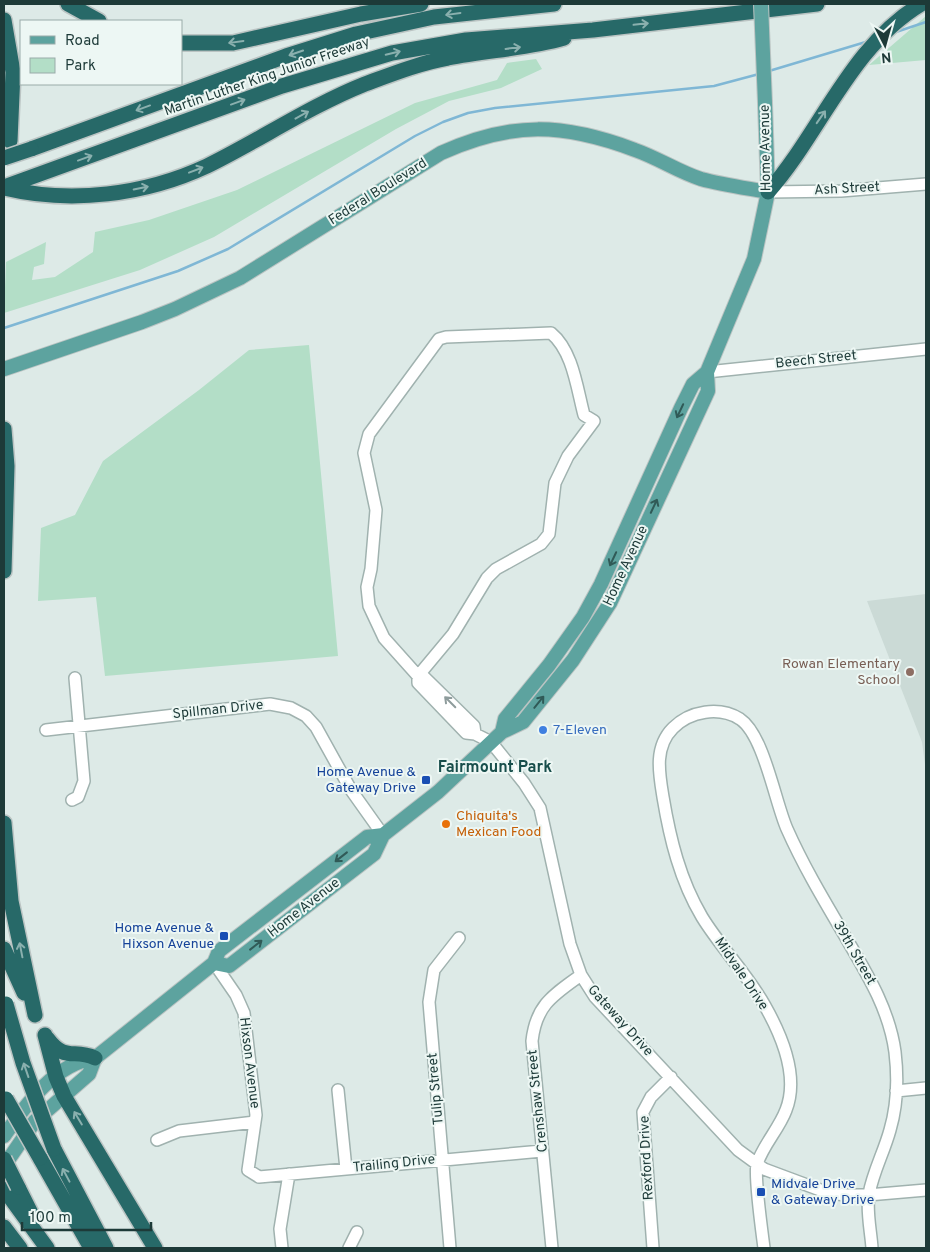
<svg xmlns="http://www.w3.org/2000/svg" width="930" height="1252" font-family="Overpass,sans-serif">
	<rect width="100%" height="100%" fill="#ddeae7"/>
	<!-- built -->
	<path fill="#cbdad6" d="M926 594V772L922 742 867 601Z"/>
	<!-- green -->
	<path fill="#b3dec7" d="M926 16V60L869 65Z
		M536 59 542 69 501 88 449 101 396 129 214 237 140 270 4 313 6 262 46 242 44 264 34 267 32 280 55 277 93 252 95 232 149 220 237 190 415 103 497 80 507 63Z
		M309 345 338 656 105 676 96 597 38 601 41 528 75 515 103 461 199 390 249 350Z"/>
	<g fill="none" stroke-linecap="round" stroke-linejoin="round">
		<!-- stream -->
		<path stroke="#7fb7d5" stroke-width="2.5" d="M896 32 926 22
			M769 71 869 41
			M4 328 178 271 228 249 415 136 443 122 468 113 495 108 714 86 759 74"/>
		<defs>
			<path id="minor" d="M768 192 841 191 926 184
				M707 372 926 349
				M46 730 270 704 291 708 306 716 316 727 351 790 383 835
				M475 734 474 726 424 677 418 676 384 638 369 606 367 587 371 569 376 510 364 453 369 434 439 339 446 337 551 333C573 351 577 389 584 415L594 421 568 456 555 483 549 534 541 544 496 569 487 578 453 634 418 676V683L466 733 475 734 491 742 524 783 540 808 570 944 581 975 595 997 738 1150 764 1169 823 1191 844 1195H868L926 1190
				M72 800 78 797 84 781 75 678
				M214 963 236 995 244 1013 256 1115 248 1170 259 1177 542 1151
				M338 1090 346 1169
				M896 1091 926 1088
				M157 1140 179 1131 255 1122
				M282 1248 280 1229 289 1174
				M349 1248 357 1232
				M450 1248 429 1002 434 970 459 938
				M552 1248 532 1041C536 1005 553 995 581 975
				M653 1248 643 1112 651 1097 671 1077
				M764 1248C762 1232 754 1176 757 1164 763 1145 779 1129 786 1110 799 1077 782 1036 765 1006 748 975 721 948 702 917 680 880 670 839 663 797 659 773 654 747 673 728 690 711 719 706 740 719 764 735 775 802 787 829 803 865 822 897 842 931 864 969 889 1007 895 1052 898 1077 897 1106 890 1130 884 1152 873 1172 869 1194 866 1210 871 1232 872 1248"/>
			<path id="major" d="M4 369 142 322 175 309 240 278 441 153C512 121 563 123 635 150 658 158 679 172 701 179 723 185 746 188 768 192
				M502 732 505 719 549 665 583 617 601 584 681 408 693 384 707 372 754 259 768 192 765 103
				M214 963 229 966 374 854 383 835
				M4 1136C26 1105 55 1063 95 1058L214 963 219 951 367 837 383 835 438 792 502 732 523 722 573 660 610 603 708 391 707 372
				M4 1166 35 1121 89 1074 95 1058"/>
			<path id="highway" d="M68 4 99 21
				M4 20 13 72 10 141
				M181 43H233L361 14 421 4
				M31 149 286 56 356 34 434 17 554 4
				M4 187 282 86 392 53 466 40 593 30 817 4
				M4 188C71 204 145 195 207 166 260 140 310 106 365 84 392 74 420 63 448 58 487 50 526 49 564 38
				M768 192C821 132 850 47 921 4
				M4 429 7 466 4 571
				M4 823 11 901 35 1015
				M4 949 24 993
				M45 1035 56 1077 64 1096 155 1248
				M47 1038C66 1063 73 1048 95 1058
				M54 1149 106 1248
				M40 1158 91 1248
				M18 1187 33 1217
				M4 1189 47 1248
				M4 1227 20 1248"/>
		</defs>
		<!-- minor casing -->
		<use href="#minor" stroke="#a0b2af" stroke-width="14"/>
		<!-- major casing -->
		<use href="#major" stroke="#bbc4c3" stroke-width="16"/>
		<!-- highway casing -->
		<use href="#highway" stroke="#bbc4c3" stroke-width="18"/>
		<!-- minor -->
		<use href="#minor" stroke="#fff" stroke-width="11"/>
		<!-- major -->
		<use href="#major" stroke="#5da39f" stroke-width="14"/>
		<!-- highway -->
		<use href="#highway" stroke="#276968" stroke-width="15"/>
		<defs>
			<path id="major-bridge" d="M761 4 765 103"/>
			<path id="highway-bridge" d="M4 158 31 149
				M6 1004 23 1063 54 1149
				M6 1099 40 1158
				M4 1159 18 1187"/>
		</defs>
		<!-- major-bridge casing -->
		<use href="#major-bridge" stroke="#bbc4c3" stroke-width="16" stroke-linecap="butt"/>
		<!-- highway-bridge casing -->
		<use href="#highway-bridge" stroke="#bbc4c3" stroke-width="18" stroke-linecap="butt"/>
		<!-- major-bridge -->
		<use href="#major-bridge" stroke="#5da39f" stroke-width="14"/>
		<!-- highway-bridge -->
		<use href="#highway-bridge" stroke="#276968" stroke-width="15"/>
	</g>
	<!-- one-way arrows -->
	<defs><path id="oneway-shaft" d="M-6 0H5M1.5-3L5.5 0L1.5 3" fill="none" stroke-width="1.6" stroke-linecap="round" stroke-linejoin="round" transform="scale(1.25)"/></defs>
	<g stroke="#8ab0ae">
		<use href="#oneway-shaft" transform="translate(453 14) rotate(172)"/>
		<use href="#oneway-shaft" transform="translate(641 24) rotate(-6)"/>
		<use href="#oneway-shaft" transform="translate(236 42) rotate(172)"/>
		<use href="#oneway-shaft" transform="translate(513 48) rotate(-7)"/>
		<use href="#oneway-shaft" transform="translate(296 53) rotate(161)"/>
		<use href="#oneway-shaft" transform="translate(393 53) rotate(-13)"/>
		<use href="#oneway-shaft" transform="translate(238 102) rotate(-20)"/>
		<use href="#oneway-shaft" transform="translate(143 108) rotate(160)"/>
		<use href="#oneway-shaft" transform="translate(302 115) rotate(-29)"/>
		<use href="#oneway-shaft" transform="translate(821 117) rotate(-55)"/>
		<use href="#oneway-shaft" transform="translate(85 158) rotate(-20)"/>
		<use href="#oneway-shaft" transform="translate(196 170) rotate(-21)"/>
		<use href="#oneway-shaft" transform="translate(141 188) rotate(-12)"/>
		<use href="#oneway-shaft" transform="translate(21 950) rotate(-101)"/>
		<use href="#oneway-shaft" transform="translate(26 1070) rotate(-109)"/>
		<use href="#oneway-shaft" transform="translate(78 1118) rotate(-121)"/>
		<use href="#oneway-shaft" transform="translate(66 1175) rotate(-118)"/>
	</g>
	<g stroke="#305a57">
		<use href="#oneway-shaft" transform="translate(680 411) rotate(115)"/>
		<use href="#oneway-shaft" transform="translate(654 506) rotate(-65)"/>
		<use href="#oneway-shaft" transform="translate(613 559) rotate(115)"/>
		<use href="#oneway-shaft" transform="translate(539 702) rotate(-51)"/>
		<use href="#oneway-shaft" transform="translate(341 857) rotate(142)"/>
		<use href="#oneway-shaft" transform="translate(256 945) rotate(-38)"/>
	</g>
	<use stroke="#8e9c9c" href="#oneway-shaft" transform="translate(450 702) rotate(-135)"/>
	<!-- markers -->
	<circle fill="#8d6e63" stroke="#edf7f4" stroke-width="2" cx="910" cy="672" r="5"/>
	<circle fill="#3f7fe0" stroke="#edf7f4" stroke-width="2" cx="543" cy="730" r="5"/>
	<g fill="#1a4fb4" stroke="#edf7f4" stroke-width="2">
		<rect x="421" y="775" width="10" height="10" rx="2.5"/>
		<rect x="219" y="931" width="10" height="10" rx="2.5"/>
		<rect x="756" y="1187" width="10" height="10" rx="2.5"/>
	</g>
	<circle fill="#e8710a" stroke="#edf7f4" stroke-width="2" cx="446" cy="824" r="5"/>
	<g text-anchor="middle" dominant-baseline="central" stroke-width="4" stroke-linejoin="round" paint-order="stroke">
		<!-- street labels -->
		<g font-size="14" fill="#1d3a38" stroke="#edf7f4">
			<text transform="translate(267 77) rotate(-19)">Martin Luther King Junior Freeway</text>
			<text transform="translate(766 148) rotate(-91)">Home Avenue</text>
			<text transform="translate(847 189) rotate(-3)">Ash Street</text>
			<text transform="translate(378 192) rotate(-32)">Federal Boulevard</text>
			<text transform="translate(816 360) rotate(-6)">Beech Street</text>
			<text transform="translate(626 566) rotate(-65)">Home Avenue</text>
			<text transform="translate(218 710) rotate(-6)">Spillman Drive</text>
			<text transform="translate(304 908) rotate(-38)">Home Avenue</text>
			<text transform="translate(854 953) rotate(60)">39th Street</text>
			<text transform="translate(741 974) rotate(56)">Midvale Drive</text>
			<text transform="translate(620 1021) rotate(48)">Gateway Drive</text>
			<text transform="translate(249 1063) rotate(83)">Hixson Avenue</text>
			<text transform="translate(436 1089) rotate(-95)">Tulip Street</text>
			<text transform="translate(538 1101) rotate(-96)">Crenshaw Street</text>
			<text transform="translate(647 1158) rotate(-93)">Rexford Drive</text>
			<text transform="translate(394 1164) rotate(-6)">Trailing Drive</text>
		</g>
		<!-- education labels -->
		<g font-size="14" fill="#785e54" stroke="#edf7f4" text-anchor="end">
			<text x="900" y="664">Rowan Elementary<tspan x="900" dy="16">School</tspan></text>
		</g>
		<!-- shop labels -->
		<g font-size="14" fill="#366cbe" stroke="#edf7f4" text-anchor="start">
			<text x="553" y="730">7-Eleven</text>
		</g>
		<!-- transit labels -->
		<g font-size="14" fill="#164399" stroke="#edf7f4" text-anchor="end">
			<text x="416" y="772">Home Avenue &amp;<tspan x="416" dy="16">Gateway Drive</tspan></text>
			<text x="214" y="928">Home Avenue &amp;<tspan x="214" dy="16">Hixson Avenue</tspan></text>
			<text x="771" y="1184" text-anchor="start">Midvale Drive<tspan x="771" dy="16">&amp; Gateway Drive</tspan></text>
		</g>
		<!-- food labels -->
		<g font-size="14" fill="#c56008" stroke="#edf7f4" text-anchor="start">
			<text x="456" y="816">Chiquita's<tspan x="456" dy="16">Mexican Food</tspan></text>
		</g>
		<!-- quarter labels -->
		<g font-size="16" font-weight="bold" fill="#184e4b" stroke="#edf7f4">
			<text x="495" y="768">Fairmount Park</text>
		</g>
	</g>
	<!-- border -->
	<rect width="930" height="1252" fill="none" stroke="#1d3a38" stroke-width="10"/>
	<!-- legend -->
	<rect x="20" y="20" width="162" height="65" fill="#edf7f4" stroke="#9aaba9"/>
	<rect x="30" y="36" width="25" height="8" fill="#5da39f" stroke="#9aaba9"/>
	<text x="65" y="45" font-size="15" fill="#1d3a38">Road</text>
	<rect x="30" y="58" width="25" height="15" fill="#b3dec7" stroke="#9aaba9"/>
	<text x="65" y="70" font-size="15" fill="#1d3a38">Park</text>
	<!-- north arrow -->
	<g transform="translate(885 45) rotate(174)" stroke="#edf7f4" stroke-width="4" paint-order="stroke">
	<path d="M0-4L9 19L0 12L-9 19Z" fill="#1d3a38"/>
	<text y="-8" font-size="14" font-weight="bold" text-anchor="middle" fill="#1d3a38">N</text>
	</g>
	<!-- scale -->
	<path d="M22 1222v8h129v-8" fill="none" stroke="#1d3a38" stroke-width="2.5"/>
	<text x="30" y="1222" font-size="15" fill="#1d3a38" stroke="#edf7f4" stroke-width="4" paint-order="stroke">100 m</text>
</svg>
